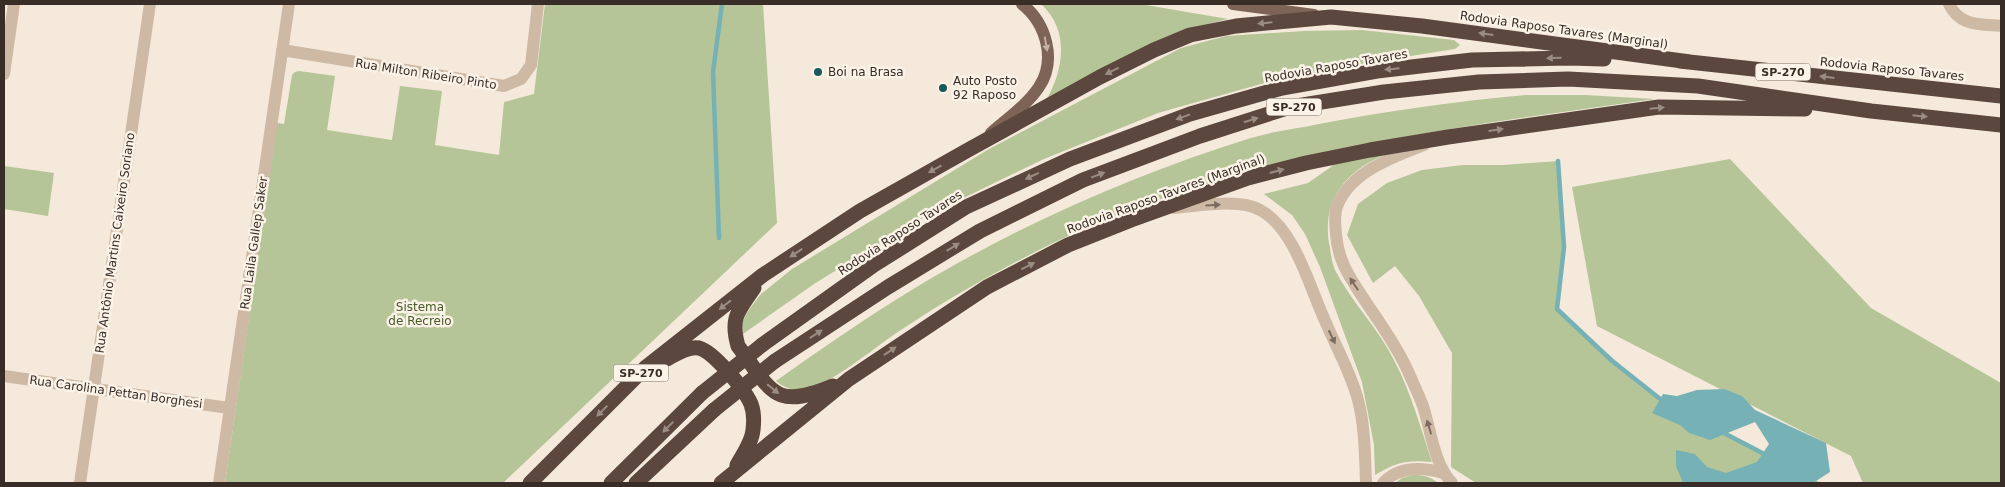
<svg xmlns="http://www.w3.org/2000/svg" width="2005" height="487" font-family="'DejaVu Sans',sans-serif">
	<rect width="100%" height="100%" fill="#f4e9da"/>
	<!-- green -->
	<path fill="#b5c598" d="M545 4H763L777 223 503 483H225L277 123 284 124 292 75 295 72 299 71 335 76 327 130 392 140 400 86 442 91 435 145 499 155 504 102 534 94Z
		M1041 4H1140L1228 19 1184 30 1161 39 1045 102C1064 71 1070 30 1041 4Z
		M1362 30 1454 40 1460 45 1455 49 1360 64 1268 82 1158 113 1044 159 912 223 814 284 743 334 742 323 748 311 761 294 792 269 989 149 1181 48 1226 36 1304 31Z
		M1526 95H1585L1655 99C1443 129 1231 154 1037 251 994 273 951 297 910 324 883 341 859 362 832 378 826 382 818 388 811 389 799 393 785 389 776 381 821 349 867 317 915 288 1017 226 1137 173 1251 138 1273 131 1297 129 1319 124 1388 111 1456 101 1526 95Z
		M1387 154C1345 170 1320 202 1330 248 1331 255 1332 263 1335 270 1352 303 1379 329 1395 362 1411 393 1421 429 1432 462 1407 460 1397 462 1375 475L1374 445 1362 382 1320 267 1305 234 1292 215 1264 194 1308 183 1338 162Z
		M1730 159 1871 308 2001 383V483H1863L1851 456 1597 326 1572 187Z
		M1558 161 1564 247 1557 309 1660 400 1821 483H1476L1451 467 1452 353 1419 296 1395 266 1373 283 1347 235 1358 204 1387 183 1422 170 1463 165H1504Z
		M4 166 54 173 48 216 4 209Z
		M1412 475C1423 475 1430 476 1438 483H1395L1402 478Z"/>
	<!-- water -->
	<path fill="#76b1b5" d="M1724 389 1742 396 1755 410 1826 443 1830 472 1813 483H1683L1676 466V450L1695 454 1707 467 1726 473 1757 462 1769 444 1755 422 1710 440 1689 433 1680 425 1652 413 1663 394 1677 396 1697 390Z"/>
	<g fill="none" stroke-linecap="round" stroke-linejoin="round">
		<!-- stream -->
		<path stroke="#76b1b5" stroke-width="4.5" d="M1558 161 1564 247 1557 309 1611 360 1664 402
			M719 238 713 72 722 4
			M1722 432 1768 456"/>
		<!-- minor -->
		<path stroke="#ceb9a5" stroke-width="12" d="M1949 4C1959 26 1980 24 2001 26
			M282 50 504 86 521 79 531 65 538 4
			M4 74 14 4
			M1424 145C1394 157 1352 171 1338 204 1334 212 1335 225 1336 234 1337 249 1342 264 1350 277 1368 308 1391 335 1406 367 1412 380 1418 393 1423 406 1431 431 1434 464 1452 483
			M1174 208C1199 206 1239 198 1260 210 1295 228 1310 289 1326 323 1337 349 1351 373 1358 400 1365 427 1365 456 1366 483
			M4 376 229 408
			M80 483 150 4
			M219 483 289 4
			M1383 483C1399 466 1422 467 1443 473"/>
		<!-- major -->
		<path stroke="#7d6456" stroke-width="12" d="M1233 4 1314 15
			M991 133C1007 119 1027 105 1039 87 1057 60 1046 23 1022 4"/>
		<!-- highway -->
		<path stroke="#5b473d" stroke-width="15" d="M1680 61 2001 96
			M754 288C738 311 730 318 738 346 772 391 773 411 833 386
			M762 345 874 265 966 207 1070 159 1190 114 1282 88 1377 71 1472 60 1568 58 1604 59
			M667 359C676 354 688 346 699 348 714 352 745 390 751 404 754 412 754 422 753 430 752 442 743 454 737 465
			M775 361 888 287 980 231 1083 180 1200 136 1290 107 1384 92 1479 82 1568 79 1698 86 1871 111 2001 125
			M530 483 645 368 763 275 860 211 968 150 1100 77 1154 50 1190 35 1236 26 1331 17 1422 26 1690 62
			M611 483 702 393
			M636 483 714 410
			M721 483 849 379 987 287 1068 245 1131 220 1248 178 1306 163 1370 150 1448 137 1659 107 1805 109"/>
		<!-- highway-bridge -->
		<path stroke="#5b473d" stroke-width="15" d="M702 393 762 345
			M714 410 775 361"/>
	</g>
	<!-- one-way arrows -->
	<defs><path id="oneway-solid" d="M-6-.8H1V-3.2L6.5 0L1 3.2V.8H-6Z" transform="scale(1.25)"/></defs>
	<g fill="#9b8c81">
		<use href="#oneway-solid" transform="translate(1265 23) rotate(174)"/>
		<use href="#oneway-solid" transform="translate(1486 34) rotate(-172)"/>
		<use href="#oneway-solid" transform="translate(1554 58) rotate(178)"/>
		<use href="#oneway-solid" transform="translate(1392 69) rotate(174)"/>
		<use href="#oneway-solid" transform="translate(1112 71) rotate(153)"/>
		<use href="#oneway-solid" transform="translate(1827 77) rotate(-173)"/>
		<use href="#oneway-solid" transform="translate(1657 108) rotate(-5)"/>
		<use href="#oneway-solid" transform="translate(1920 116) rotate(6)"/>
		<use href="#oneway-solid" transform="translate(1183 117) rotate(160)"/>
		<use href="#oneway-solid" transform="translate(1251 120) rotate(-17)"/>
		<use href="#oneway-solid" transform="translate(1496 130) rotate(-8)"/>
		<use href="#oneway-solid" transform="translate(935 169) rotate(151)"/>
		<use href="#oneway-solid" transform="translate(1277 171) rotate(-15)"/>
		<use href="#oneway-solid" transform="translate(1098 175) rotate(-21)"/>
		<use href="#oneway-solid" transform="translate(1032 176) rotate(155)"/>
		<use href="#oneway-solid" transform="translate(953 247) rotate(-31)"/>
		<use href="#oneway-solid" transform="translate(796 253) rotate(147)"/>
		<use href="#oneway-solid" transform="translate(1028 266) rotate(-27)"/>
		<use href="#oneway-solid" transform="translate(725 305) rotate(142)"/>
		<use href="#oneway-solid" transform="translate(816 334) rotate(-33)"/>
		<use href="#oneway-solid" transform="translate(890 351) rotate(-34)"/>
		<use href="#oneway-solid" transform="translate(773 389) rotate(39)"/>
		<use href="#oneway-solid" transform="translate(602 411) rotate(135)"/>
		<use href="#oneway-solid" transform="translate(668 427) rotate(135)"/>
	</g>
	<use fill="#c2b3a6" href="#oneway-solid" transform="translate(1046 44) rotate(80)"/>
	<g fill="#7c6c60">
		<use href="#oneway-solid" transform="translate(1213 205) rotate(-4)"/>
		<use href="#oneway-solid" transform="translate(1354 284) rotate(-124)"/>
		<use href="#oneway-solid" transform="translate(1332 337) rotate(64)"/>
		<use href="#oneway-solid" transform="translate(1429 427) rotate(-107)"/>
	</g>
	<!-- markers -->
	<g fill="#18595f" stroke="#fbf3e7" stroke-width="2">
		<circle cx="818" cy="72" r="5"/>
		<circle cx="943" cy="88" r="5"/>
	</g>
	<g text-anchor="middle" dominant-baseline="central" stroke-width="5" stroke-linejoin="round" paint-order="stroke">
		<!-- shield labels -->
		<g fill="#fbf3e7" stroke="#736861" stroke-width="1">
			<rect x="1755.5" y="63.5" width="55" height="17" rx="4"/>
			<rect x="1266.5" y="98.5" width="55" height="17" rx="4"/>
			<rect x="613.5" y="364.5" width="55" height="17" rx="4"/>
		</g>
		<g font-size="11" font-weight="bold" fill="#392d27">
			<text x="1783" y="72">SP-270</text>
			<text x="1294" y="107">SP-270</text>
			<text x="641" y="373">SP-270</text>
		</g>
		<!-- street labels -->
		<g font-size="12" fill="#392d27" stroke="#fbf3e7">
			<text transform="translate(1564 30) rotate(8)">Rodovia Raposo Tavares (Marginal)</text>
			<text transform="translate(1336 66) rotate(-10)">Rodovia Raposo Tavares</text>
			<text transform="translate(1892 69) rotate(6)">Rodovia Raposo Tavares</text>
			<text transform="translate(426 74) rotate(9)">Rua Milton Ribeiro Pinto</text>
			<text transform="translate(1166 194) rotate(-20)">Rodovia Raposo Tavares (Marginal)</text>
			<text transform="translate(900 233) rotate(-33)">Rodovia Raposo Tavares</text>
			<text transform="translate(115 243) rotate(-82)">Rua Antônio Martins Caixeiro Soriano</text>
			<text transform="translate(254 243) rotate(-82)">Rua Laila Gallep Saker</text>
			<text transform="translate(116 392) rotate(8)">Rua Carolina Pettan Borghesi</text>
		</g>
		<!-- poi labels -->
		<g font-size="12" fill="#392d27" stroke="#fbf3e7" text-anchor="start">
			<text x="828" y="72">Boi na Brasa</text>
			<text x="953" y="81">Auto Posto<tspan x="953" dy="14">92 Raposo</tspan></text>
		</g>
		<!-- park labels -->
		<g font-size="12" fill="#465a28" stroke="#fbf3e7">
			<text x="420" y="307">Sistema<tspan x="420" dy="14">de Recreio</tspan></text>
		</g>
	</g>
	<!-- border -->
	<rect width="2005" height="487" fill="none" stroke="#392d27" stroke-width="10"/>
</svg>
